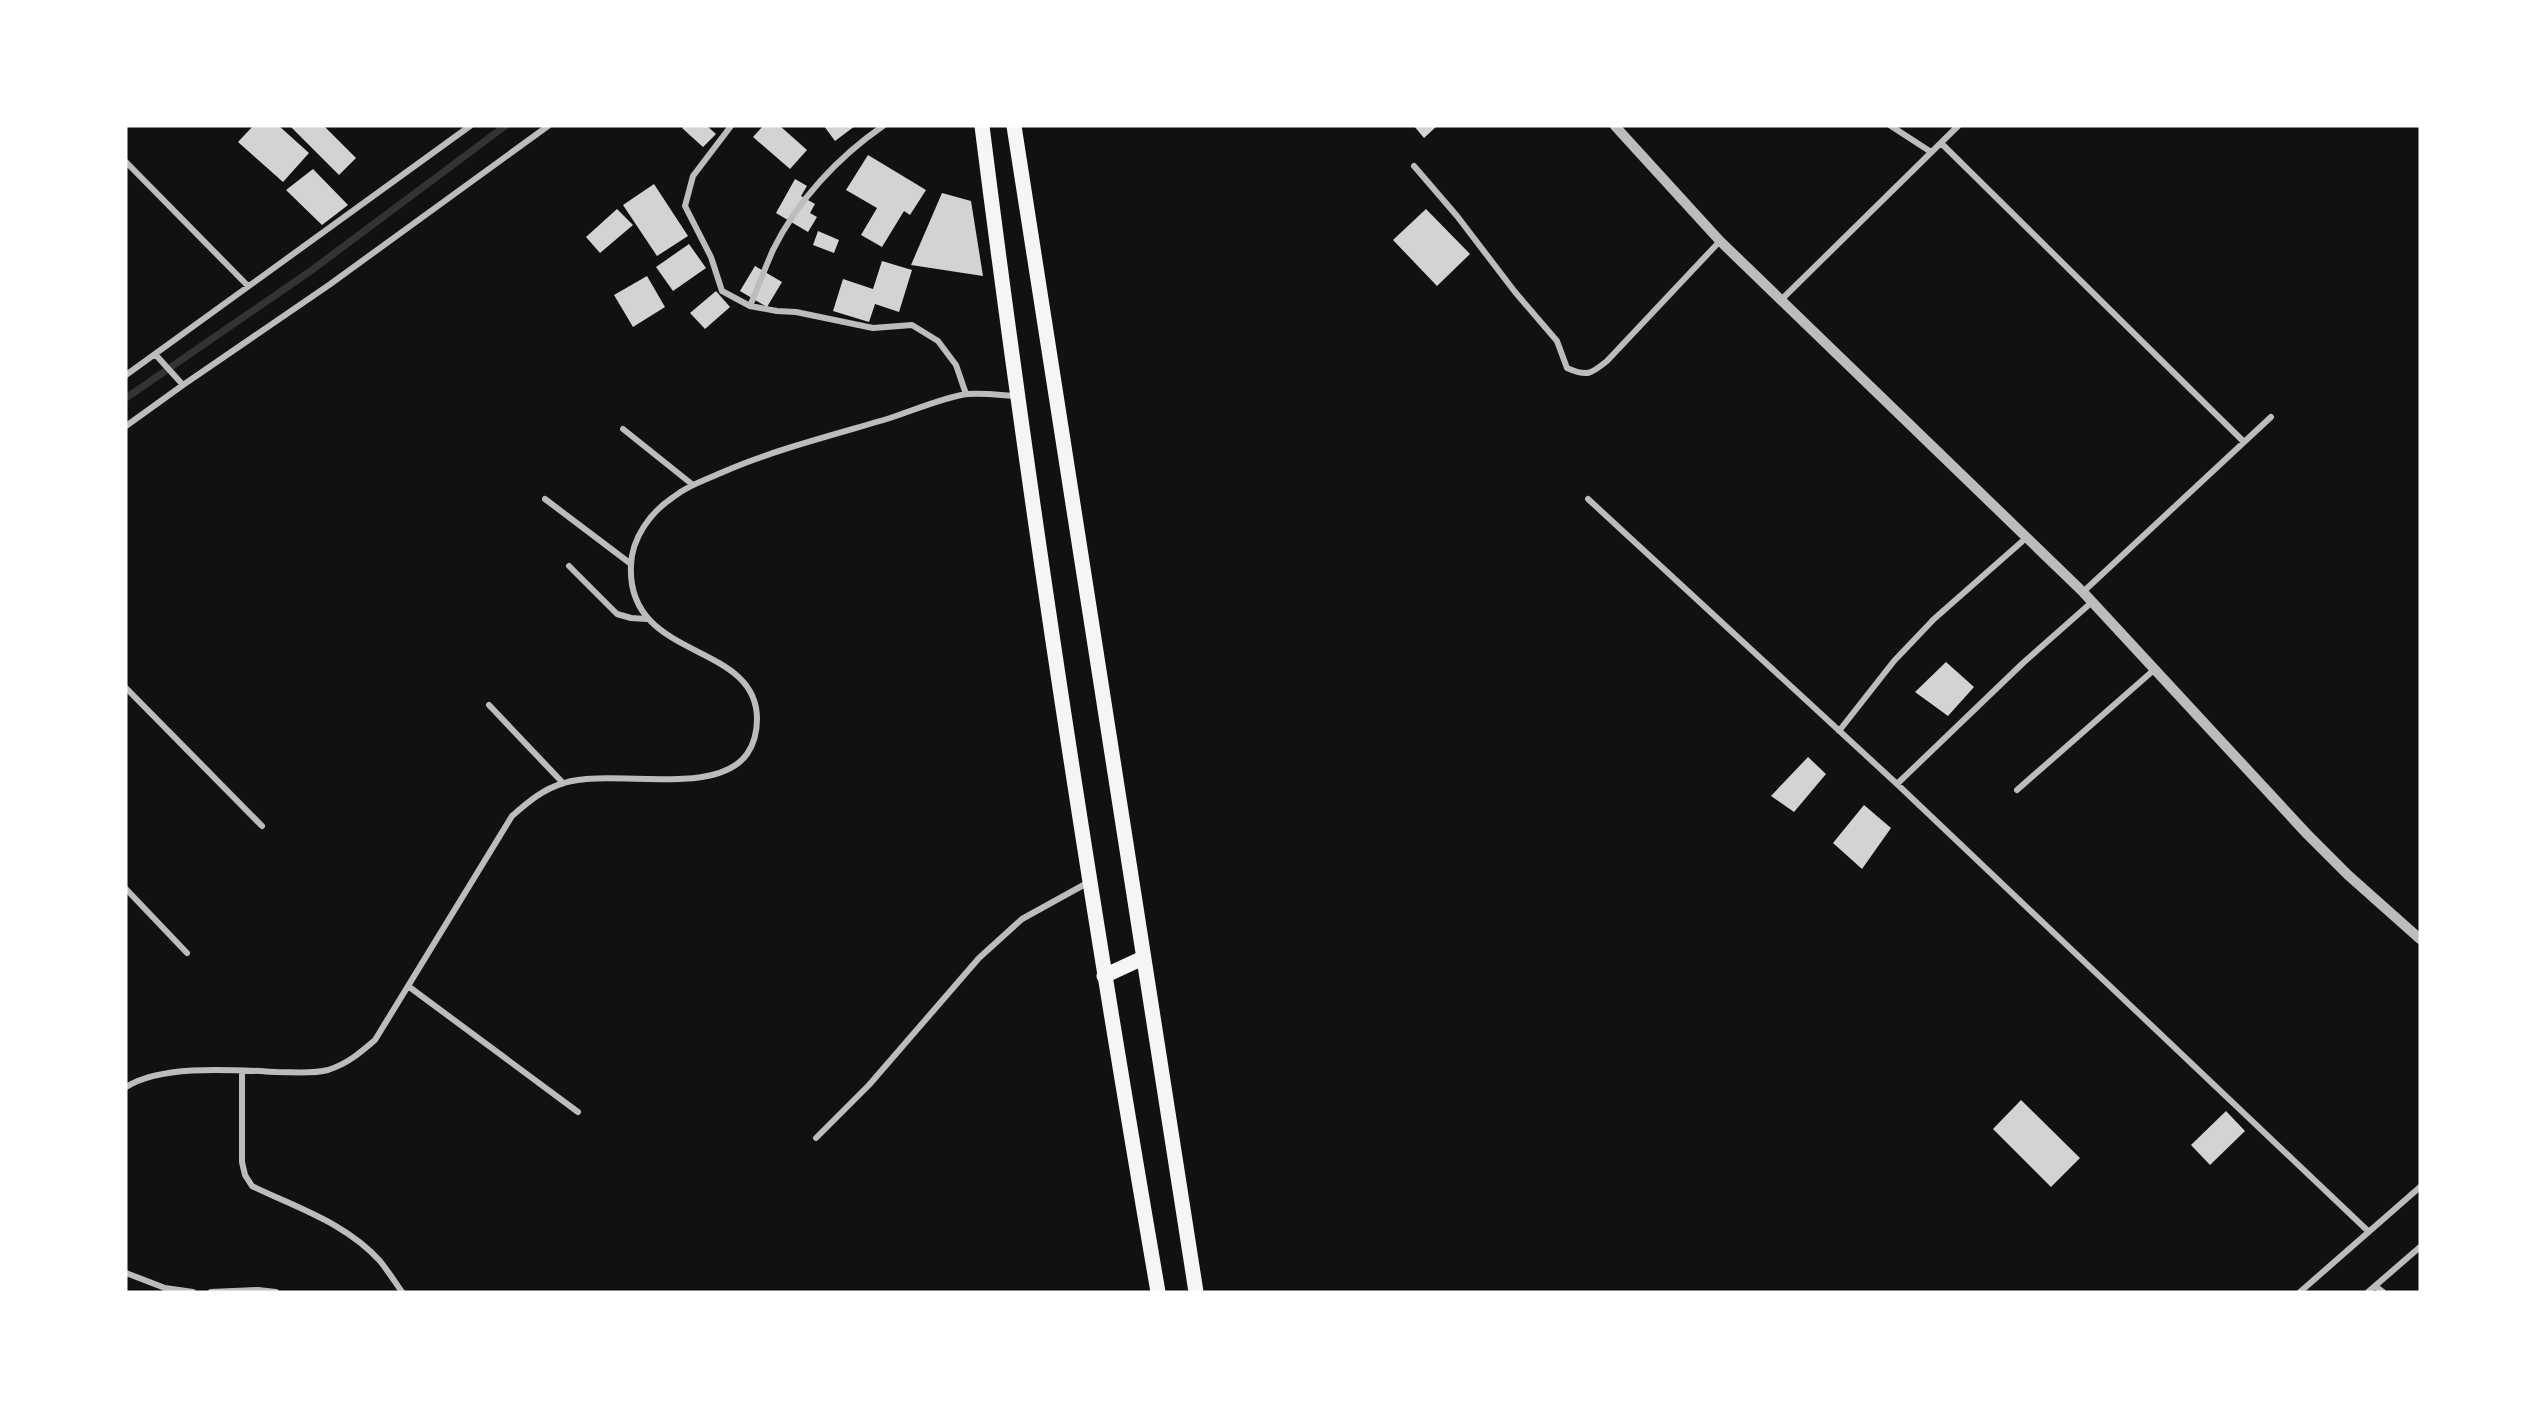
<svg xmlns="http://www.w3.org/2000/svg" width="2546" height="1418" font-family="Bitter,serif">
	<rect width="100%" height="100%" fill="#111"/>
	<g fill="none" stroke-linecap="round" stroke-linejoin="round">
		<!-- stream -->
		<path stroke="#333" stroke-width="7" d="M126 398 312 270 505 126"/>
	</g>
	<!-- building -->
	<path fill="#d3d3d3" d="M253 126H279L309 153 283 182 238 142Z
		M290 126H324L356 158 339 175Z
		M684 126H707L716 134 703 147 682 128Z
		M763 126H780L807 150 790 169 753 137Z
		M824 126H855L835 141Z
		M1414 126H1437L1424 138Z
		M868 155 926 190 910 215 904 211 882 247 861 235 877 208 846 190Z
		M313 169 348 205 322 225 286 190Z
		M795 179 807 186 801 196 815 204 810 213 817 217 808 232 776 213Z
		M654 184 688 236 657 256 623 205Z
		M942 193 971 201 983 276 911 265Z
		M617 209 633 225 600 253 586 237Z
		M1426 209 1470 254 1437 286 1393 240Z
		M818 231 839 240 834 253 813 245Z
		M689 244 706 268 673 291 656 267Z
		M882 261 912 270 899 312 875 304 869 322 833 311 843 279 873 289Z
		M755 266 782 282 767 307 740 291Z
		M647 276 665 307 633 327 614 295Z
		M716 291 730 307 705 329 690 313Z
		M1946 662 1974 687 1948 716 1915 692Z
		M1808 757 1826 774 1794 812 1771 796Z
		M1864 805 1891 828 1862 869 1833 843Z
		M2021 1100 2080 1158 2051 1187 1993 1129Z
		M2226 1111 2245 1131 2210 1165 2191 1145Z"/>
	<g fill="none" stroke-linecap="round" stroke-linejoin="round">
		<!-- minor -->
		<path stroke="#bcbcbc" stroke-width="6" d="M731 126 693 176 685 206 711 257 722 291 750 306 777 311 796 312 873 328 912 325 938 341 956 365 966 394
			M1891 126 1931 152
			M1941 143 2244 442
			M126 162 248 286
			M1414 166 1457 216 1515 292 1557 341 1567 368C1587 377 1591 374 1607 361L1720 241
			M1781 300 1958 126
			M750 306C758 287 765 268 773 250 797 201 838 157 883 126
			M155 354 183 385
			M126 375 470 126
			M126 426 183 385 329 285 548 126
			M623 429 693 485
			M545 499 631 564
			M1588 499 1897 784 2369 1232
			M569 566 617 614 631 618 647 619
			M2083 592 2271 417
			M126 688 262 826
			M489 705 563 783
			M1839 731 1894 661 1934 619 2026 538
			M1897 784 2023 663 2092 602
			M2017 790 2155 669
			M126 889 187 953
			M408 986 578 1112
			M242 1071V1162L245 1175 252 1186C297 1208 346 1223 380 1261 388 1271 395 1282 402 1292
			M126 1087C162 1064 235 1070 277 1072 293 1072 313 1074 328 1070 347 1064 360 1053 375 1040L512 816C528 802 543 789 564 783 612 768 716 798 747 754 754 744 757 731 757 719 757 640 626 662 631 565 632 538 650 513 672 498 687 486 705 480 723 472 776 449 834 435 890 418 912 411 947 396 968 394 983 393 1000 395 1016 396
			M816 1138 869 1085 979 958 1022 919 1089 882
			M126 1273 165 1288 193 1292
			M2375 1286 2383 1292
			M211 1292 258 1290 276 1292
			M2300 1292 2420 1187
			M2368 1292 2420 1247"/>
		<!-- tertiary -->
		<path stroke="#bcbcbc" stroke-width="10" d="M1615 126 1720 241 2083 592 2307 834 2348 875 2420 939"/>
		<!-- primary -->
		<path stroke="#f5f5f5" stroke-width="15" d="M982 126C1031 516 1091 904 1158 1292
			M1014 126 1196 1292
			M1104 976 1143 958"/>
	</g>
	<!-- border -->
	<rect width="2546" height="1418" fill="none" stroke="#ffffff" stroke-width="255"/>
</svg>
